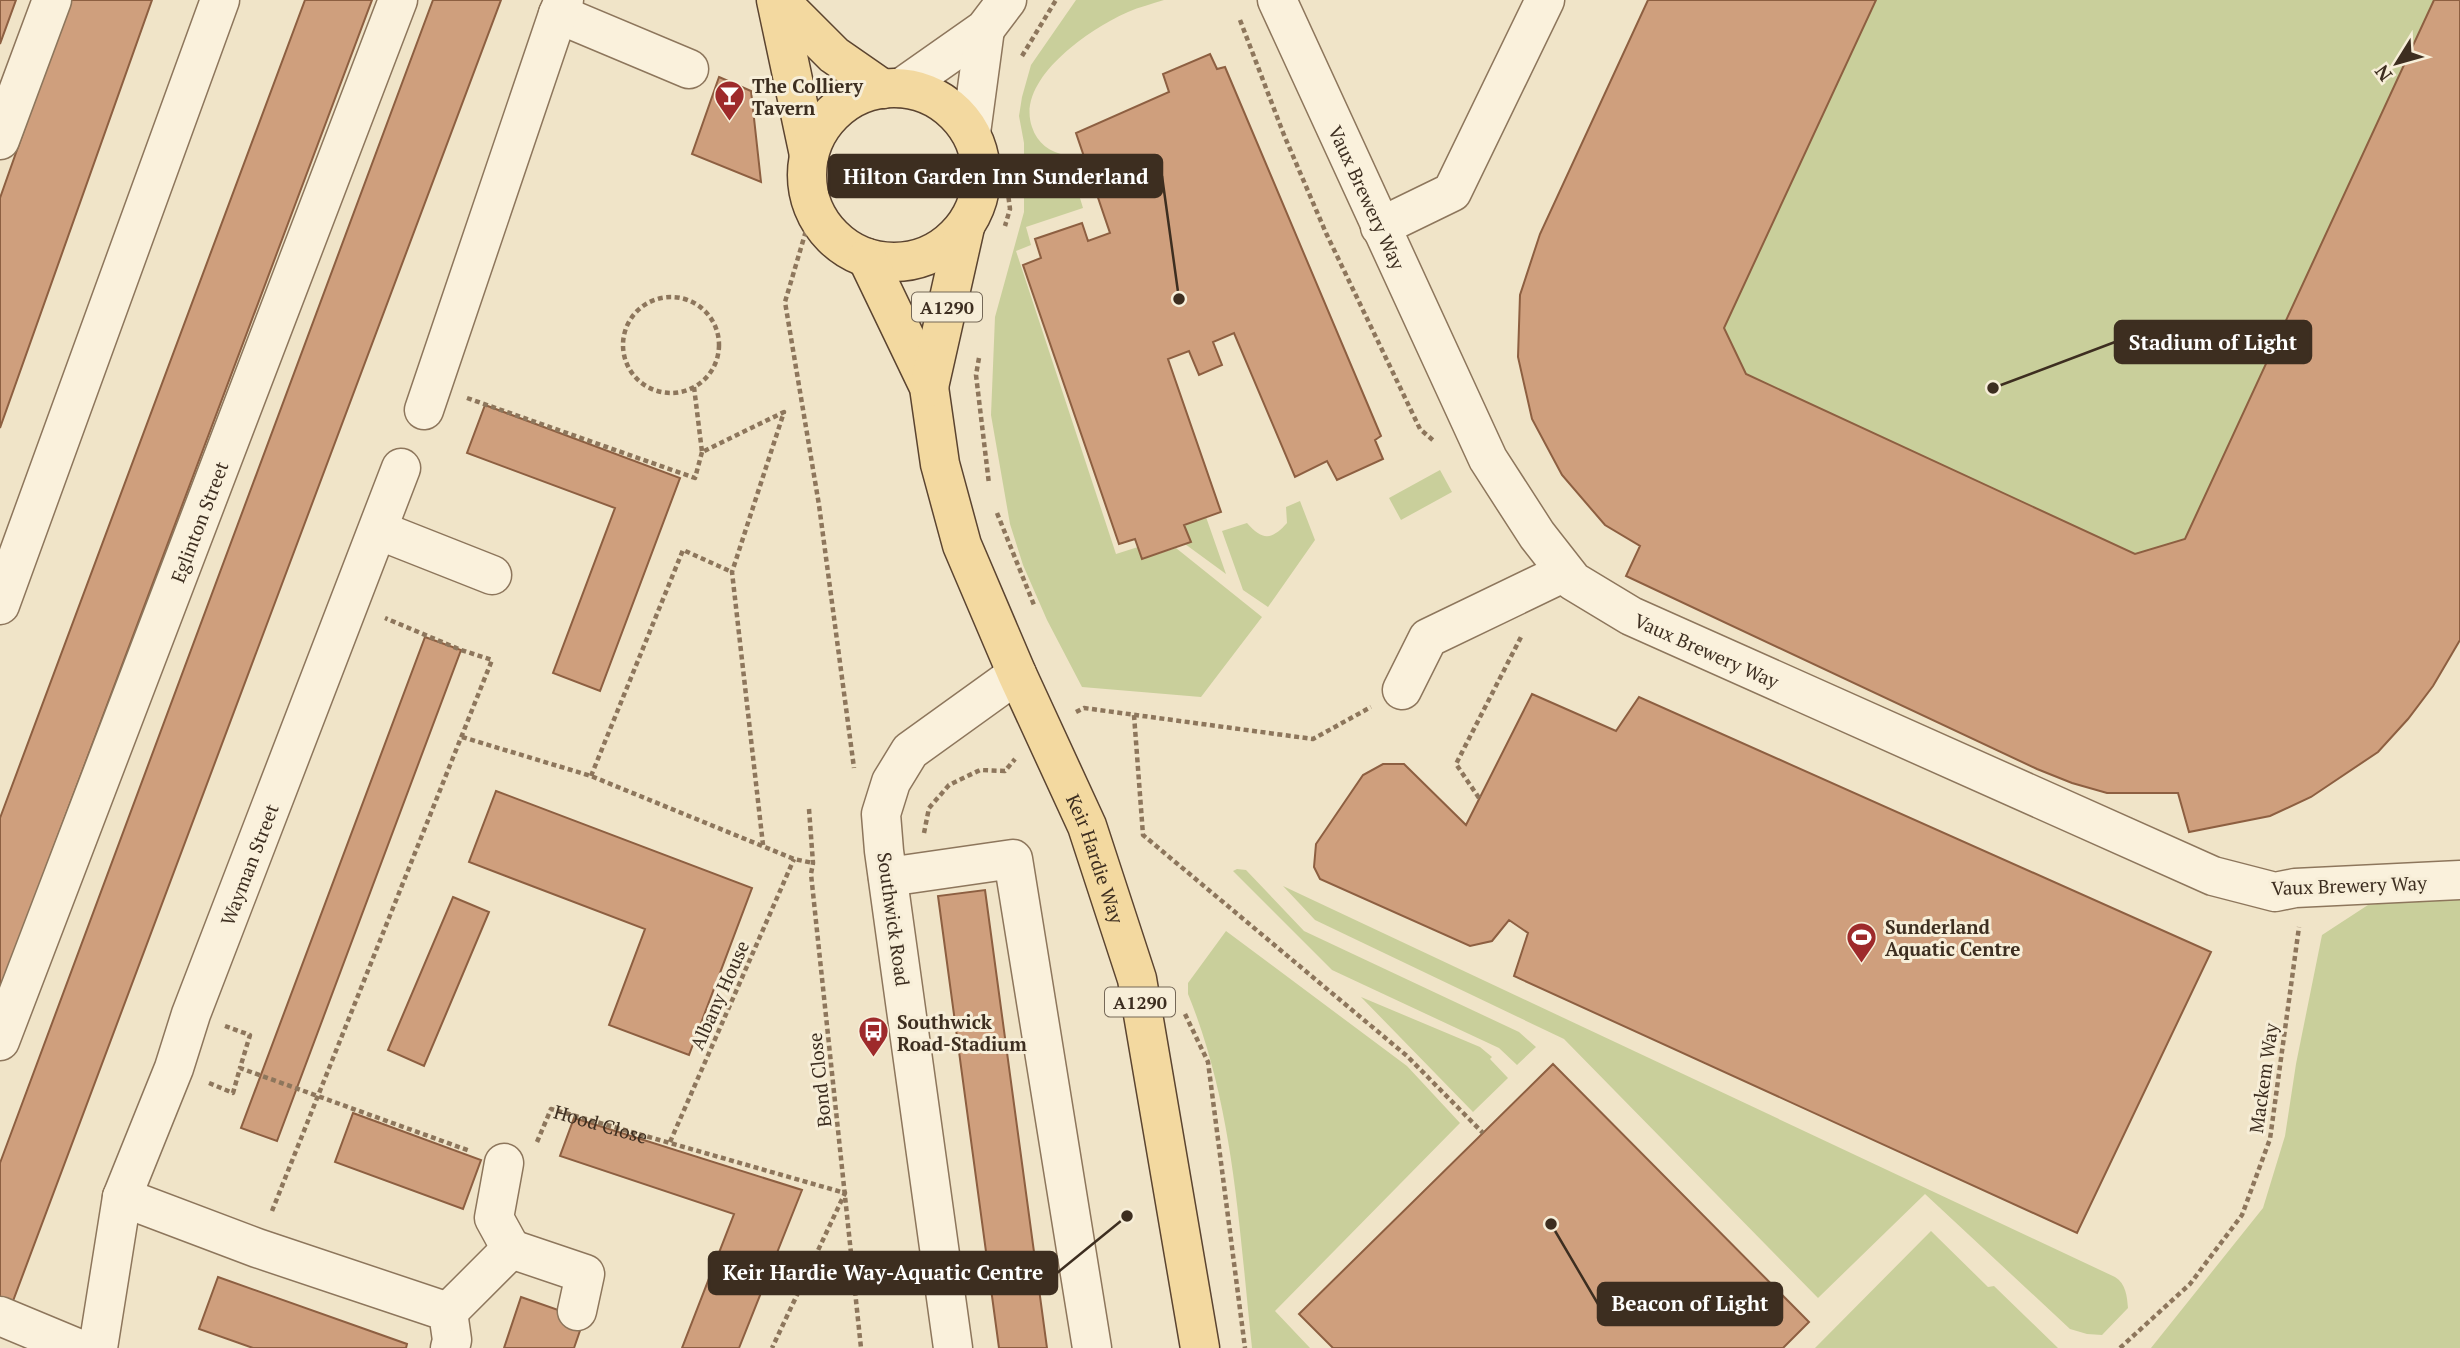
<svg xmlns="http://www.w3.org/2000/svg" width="2460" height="1348" font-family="'PT Serif',serif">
	<rect width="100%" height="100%" fill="#f0e4c8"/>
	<!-- green -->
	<path fill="#c9cf9b" d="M1076 0H1164C1152 4 1139 7 1128 12 1091 28 1015 79 1032 127 1037 143 1050 153 1067 155L1083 208 1026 227 1031 245 1016 251 1116 554 1138 547 1142 559 1176 548 1262 617 1201 697 1082 687 1047 620 1023 565 1010 524 991 415 995 317 1024 212V143L1019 116 1022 97 1031 65Z
		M1648 0H2460V640L2433 686 2378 752 2311 797 2270 816 2178 793H2107L2072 783 2037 769 1626 576 1640 546 1605 525 1532 419 1518 357 1520 295 1540 234Z
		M1440 470 1452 492 1401 520 1389 498Z
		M1300 501 1315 540 1268 607 1243 590 1222 531 1247 523C1262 540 1271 541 1287 523L1286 507Z
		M1206 517 1226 574 1185 544 1190 542 1184 525Z
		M1237 869 1246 870 1304 931 1519 1032 1536 1047 1517 1065 1499 1048 1332 970 1233 871Z
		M1283 886 2115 1277C2126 1284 2127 1296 2128 1308L2102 1335 2087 1334 2070 1329 1925 1194 1818 1298 1564 1039 1315 920Z
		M2460 895V1348H2151L2263 1208 2285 1136 2296 1064 2322 935 2368 905Z
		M1226 931 1407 1066 1460 1123 1275 1311 1310 1348H1252C1239 1229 1234 1106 1188 994V983Z
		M1361 997 1480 1047 1492 1057 1490 1059 1508 1078 1473 1112Z
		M1931 1231 1988 1287 1994 1286 2058 1348H1815Z"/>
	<!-- building -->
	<path fill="#cf9f7d" stroke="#8d5f41" stroke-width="2" d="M0 0H16L0 44Z
		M70 0H152L0 428V198Z
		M305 0H372L0 990V818Z
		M433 0H501L10 1309 0 1305V1163Z
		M1648 0H1876L1724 328 1746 374 2135 554 2185 539 2434 0H2460V640L2433 686 2408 719 2378 752 2311 797 2270 816 2189 832 2178 793H2107L2072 783 2037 769 1626 576 1640 546 1605 525 1562 475 1532 419 1518 357 1520 295 1540 234Z
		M1210 54 1217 69 1225 67 1381 436 1375 440 1383 459 1337 480 1327 461 1295 477 1234 333 1213 342 1222 365 1199 375 1189 351 1168 359 1221 512 1184 525 1191 542 1142 559 1135 539 1119 544 1023 265 1041 258 1035 239 1082 223 1088 241 1110 233 1076 133 1169 92 1163 74Z
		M719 77 751 91 761 182 692 154Z
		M485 405 680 478 600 691 553 673 615 508 467 453Z
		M425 637 461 650 277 1141 241 1128Z
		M1532 694 1616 731 1639 697 2211 952 2077 1233 1514 976 1528 933 1509 920 1492 941 1470 946 1320 879 1314 867 1316 844 1363 775 1383 764H1404L1466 825Z
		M496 791 752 888 689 1055 609 1025 645 929 469 862Z
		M985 890 1047 1348H999L938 896Z
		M453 897 489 912 424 1066 388 1050Z
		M1553 1064 1809 1322 1783 1348H1333L1299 1314Z
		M353 1113 481 1160 463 1209 335 1162Z
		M574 1118 802 1190 739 1348H682L734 1214 560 1156Z
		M218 1277 407 1344 406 1348H253L199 1329Z
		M521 1297 584 1319 574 1348H504Z"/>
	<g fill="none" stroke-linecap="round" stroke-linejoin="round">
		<defs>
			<g id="minor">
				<path id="s2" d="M1277 0 1488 459 1537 535 1573 581 1631 616 2213 876 2275 892 2295 888 2460 880"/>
				<path d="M558 14 689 69"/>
				<path d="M901 88 985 29 1007 0"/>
				<path d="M971 133 985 29"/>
				<path d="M0 140 52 0"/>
				<path d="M1380 227 1452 192 1545 0"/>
				<path d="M424 410 558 14 564 0"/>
				<path d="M378 530 492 575"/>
				<path d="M0 605 220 0"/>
				<path d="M1402 690 1428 638 1565 572"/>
				<path d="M888 877 1013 859 1092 1348"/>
				<path id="s3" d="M0 1041 398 0"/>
				<path d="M504 1163 494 1218 511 1249"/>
				<path d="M122 1197 257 1248 448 1312 452 1340 450 1348"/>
				<path d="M511 1249 585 1274 577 1311"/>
				<path d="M448 1312 511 1249"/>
				<path d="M0 1316 77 1348"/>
				<path id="s4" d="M98 1348 122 1197 174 1068 191 1014 401 468"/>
				<path d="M953 1348 884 851 881 814 891 782 910 751 1017 674"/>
			</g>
			<g id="major">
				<path d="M776 0 809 155"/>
				<path d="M779 0 834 55 883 89"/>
				<circle cx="894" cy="175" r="87"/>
				<path id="s5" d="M867 258 929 387 940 464 962 545 1017 674 1087 826 1137 979 1200 1348"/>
				<path d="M929 387 965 227"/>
			</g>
		</defs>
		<!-- minor casing -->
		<use href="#minor" stroke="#8d765c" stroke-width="41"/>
		<!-- major casing -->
		<use href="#major" stroke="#5b4430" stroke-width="41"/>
		<!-- path -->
		<g stroke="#8d765c" stroke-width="4.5" stroke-dasharray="5 3.5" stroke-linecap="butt">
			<path d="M1240 20 1284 135 1326 233 1420 429 1435 442"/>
			<path d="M1022 56 1056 0"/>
			<path d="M1003 155 1010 209 1005 226"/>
			<path d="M813 207 785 302 819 505 854 768"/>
			<circle cx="671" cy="345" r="48"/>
			<path d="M979 358 976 375 989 484"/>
			<path d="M694 387 702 452 784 412 732 572 763 845"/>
			<path d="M467 398 695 478 702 452"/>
			<path d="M997 513 1034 605"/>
			<path d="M1076 712 1084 708 1313 739 1371 707"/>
			<path d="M1134 715 1143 835 1407 1056 1483 1133"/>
			<path d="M462 737 591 776 794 859 813 863"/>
			<path d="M591 776 683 550 732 572"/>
			<path d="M1479 798 1456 764 1521 637"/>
			<path d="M809 809 813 863 811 874 861 1348"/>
			<path d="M924 833 929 808 949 785 980 770 1005 771 1015 759"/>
			<path d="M1185 1014 1208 1062 1245 1348"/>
			<path d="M225 1026 250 1035 240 1068"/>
			<path d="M209 1083 233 1093 240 1068 470 1151"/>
			<path id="s1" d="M537 1142 551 1109 845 1193 772 1348"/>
			<path d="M670 1142 794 859"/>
			<path d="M272 1211 492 660 461 650 385 618"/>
			<path d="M2120 1348 2190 1284 2242 1215 2270 1139 2299 927"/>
		</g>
		<!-- minor -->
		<use href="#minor" stroke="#faf1dc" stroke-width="38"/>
		<!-- major -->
		<use href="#major" stroke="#f3d9a0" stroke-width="38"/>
	</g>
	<!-- icons -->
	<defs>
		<symbol id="bar-pin" viewBox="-11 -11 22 30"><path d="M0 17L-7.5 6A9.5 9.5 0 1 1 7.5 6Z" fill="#9e2a2b" stroke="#f7eed8"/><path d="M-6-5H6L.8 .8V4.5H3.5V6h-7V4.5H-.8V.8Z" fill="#fff"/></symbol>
		<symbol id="stadium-pin" viewBox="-11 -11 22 30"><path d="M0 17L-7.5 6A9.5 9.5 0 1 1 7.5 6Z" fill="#9e2a2b" stroke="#f7eed8"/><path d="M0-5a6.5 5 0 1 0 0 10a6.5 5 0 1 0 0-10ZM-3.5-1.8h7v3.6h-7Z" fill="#fff"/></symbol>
		<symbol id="bus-pin" viewBox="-11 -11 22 30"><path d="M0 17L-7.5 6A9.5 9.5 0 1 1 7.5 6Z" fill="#9e2a2b" stroke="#f7eed8"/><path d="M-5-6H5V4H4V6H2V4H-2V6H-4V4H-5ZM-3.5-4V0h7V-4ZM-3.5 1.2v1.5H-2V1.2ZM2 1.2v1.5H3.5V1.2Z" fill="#fff"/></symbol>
	</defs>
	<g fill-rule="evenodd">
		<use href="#bar-pin" x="712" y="78" width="35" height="47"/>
		<use href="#stadium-pin" x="1844" y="920" width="35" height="47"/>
		<use href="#bus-pin" x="856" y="1014" width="35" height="47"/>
	</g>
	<g text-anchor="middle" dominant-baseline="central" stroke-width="6" stroke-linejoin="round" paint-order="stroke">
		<!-- shield labels -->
		<g fill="#f7eed8" stroke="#756857" stroke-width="2">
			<rect x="912" y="292.5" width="70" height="29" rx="5"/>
			<rect x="1105" y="987.5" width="70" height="29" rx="5"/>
		</g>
		<g font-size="18" font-weight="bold" fill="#3d2e20">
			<text x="947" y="307">A1290</text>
			<text x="1140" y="1002">A1290</text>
		</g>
		<!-- poi labels -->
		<g font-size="19" font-weight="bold" fill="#3d2e20" stroke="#f7eed8" text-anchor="start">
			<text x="752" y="85">The Colliery<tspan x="752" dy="22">Tavern</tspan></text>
			<text x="1885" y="926">Sunderland<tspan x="1885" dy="22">Aquatic Centre</tspan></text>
			<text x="897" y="1021">Southwick<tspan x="897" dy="22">Road-Stadium</tspan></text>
		</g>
		<!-- street labels -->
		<g font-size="19" fill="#3d2e20" stroke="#f7eed8">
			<text stroke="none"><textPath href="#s2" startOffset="217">Vaux Brewery Way</textPath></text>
			<text stroke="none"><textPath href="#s3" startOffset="556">Eglinton Street</textPath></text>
			<text stroke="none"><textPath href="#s2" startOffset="805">Vaux Brewery Way</textPath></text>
			<text stroke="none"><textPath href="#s5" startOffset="646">Keir Hardie Way</textPath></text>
			<text stroke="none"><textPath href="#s4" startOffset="509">Wayman Street</textPath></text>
			<text transform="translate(2349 885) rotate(-2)">Vaux Brewery Way</text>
			<text transform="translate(894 919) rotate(82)">Southwick Road</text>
			<text transform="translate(719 995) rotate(-66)">Albany House</text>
			<text transform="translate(2263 1078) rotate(-82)">Mackem Way</text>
			<text transform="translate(819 1080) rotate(-96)">Bond Close</text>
			<text stroke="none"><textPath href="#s1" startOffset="88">Hood Close</textPath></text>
		</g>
	</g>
	<!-- callouts -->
	<path fill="none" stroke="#3d2e20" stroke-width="2.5" d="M1179 299L1162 176M1993 388L2115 342M1127 1216L1057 1273M1551 1224L1598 1304"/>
	<g fill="#3d2e20" stroke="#f7eed8" stroke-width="2.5">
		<circle cx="1179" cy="299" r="7"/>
		<circle cx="1993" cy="388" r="7"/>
		<circle cx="1127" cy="1216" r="7"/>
		<circle cx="1551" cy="1224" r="7"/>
	</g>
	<g fill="#3d2e20" stroke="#3d2e20" stroke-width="2.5">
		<rect x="829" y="155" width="333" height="42" rx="7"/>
		<rect x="2115" y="321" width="196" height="42" rx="7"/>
		<rect x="709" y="1252" width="348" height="42" rx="7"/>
		<rect x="1598" y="1283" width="184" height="42" rx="7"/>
	</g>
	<g font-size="21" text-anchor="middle" font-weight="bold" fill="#fff">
		<text x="996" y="184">Hilton Garden Inn Sunderland</text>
		<text x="2213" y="350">Stadium of Light</text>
		<text x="883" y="1280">Keir Hardie Way-Aquatic Centre</text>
		<text x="1690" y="1311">Beacon of Light</text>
	</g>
	<!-- north arrow -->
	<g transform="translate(2397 63) rotate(233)" stroke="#f7eed8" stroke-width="5" paint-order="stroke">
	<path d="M0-5L12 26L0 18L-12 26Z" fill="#3d2e20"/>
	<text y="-10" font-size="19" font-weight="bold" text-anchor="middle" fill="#3d2e20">N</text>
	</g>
</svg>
